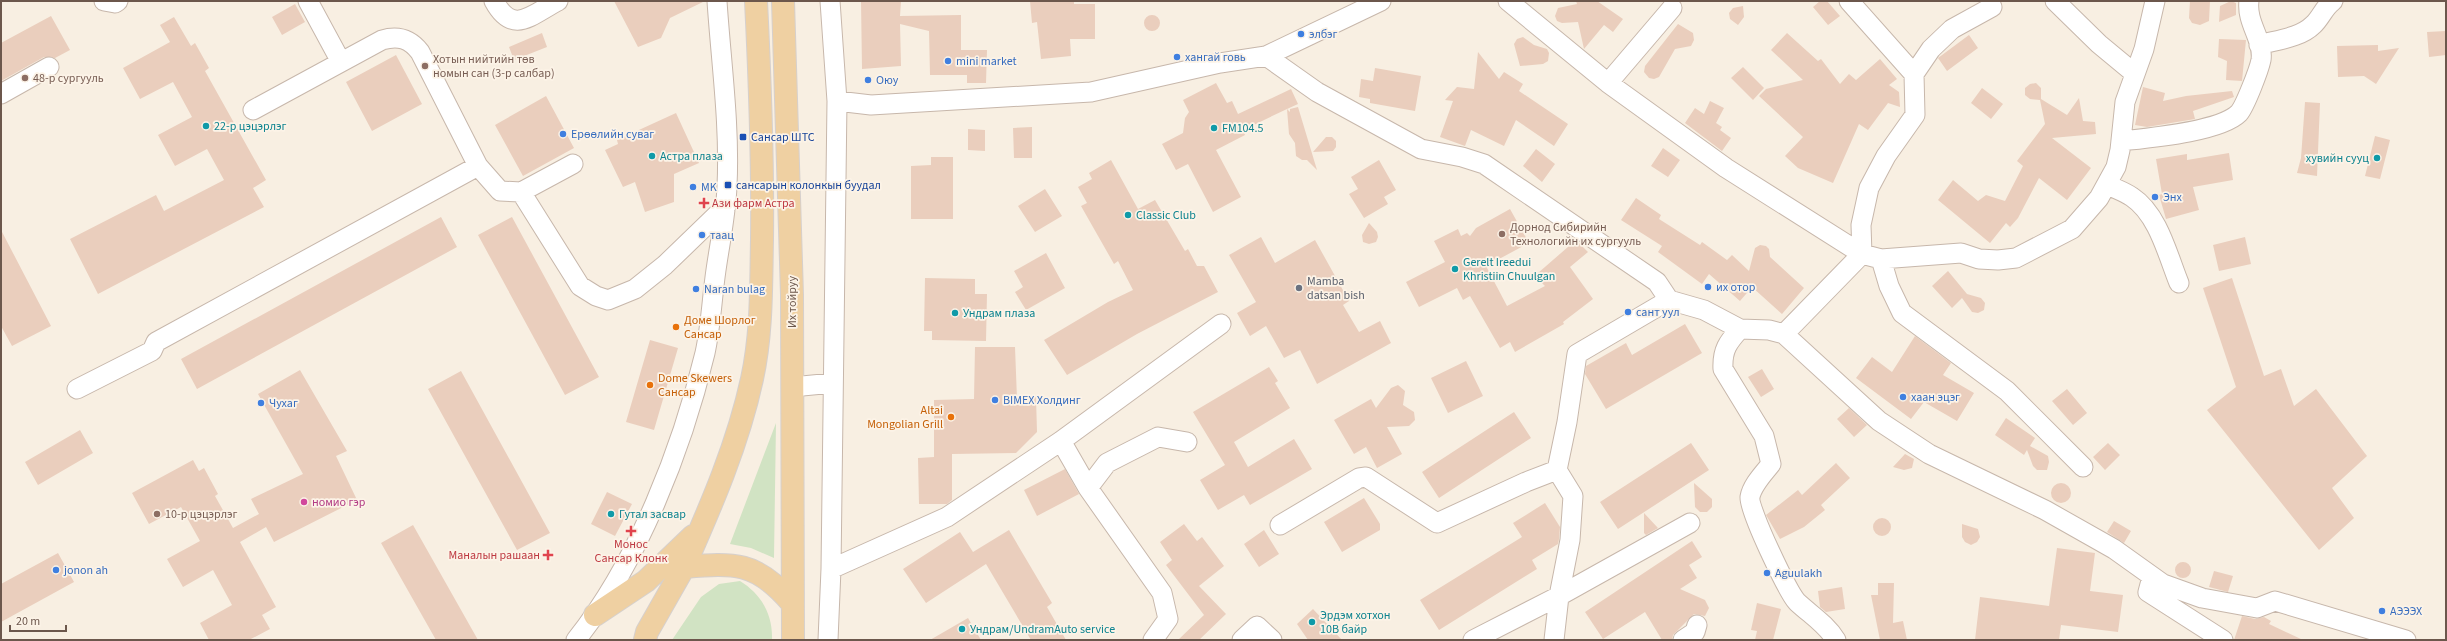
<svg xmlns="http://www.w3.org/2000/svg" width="2447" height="641" font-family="'Source Sans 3',sans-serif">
	<rect width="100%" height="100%" fill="#f8efe2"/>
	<!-- green -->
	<path fill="#d1e3c3" d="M776 423 774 558 751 548 730 544Z
		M740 581C761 594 773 614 772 640H672L701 597 719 584Z"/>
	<!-- building -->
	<path fill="#eacebd" d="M614 1H705L670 18 661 38 638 47Z
		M861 1H901L900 16 961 15V50H987L986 83H967V75H930L929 31 900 24 901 66 862 69Z
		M1030 1H1074V4H1095V39H1070L1071 56 1041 59 1037 22 1032 23Z
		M1576 1H1597L1623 19 1613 32 1604 25 1584 49 1578 22 1562 23 1557 21 1555 16 1558 8 1577 4Z
		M1820 1H1827L1840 16 1828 25 1813 7Z
		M2190 1H2210L2209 21 2200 25 2192 23 2189 18Z
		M2231 1 2236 3V15L2219 22 2220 6Z
		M295 4 305 22 282 35 272 17Z
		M1743 6 1744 17 1738 25 1730 19 1729 13 1733 8Z
		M1144 23a8 8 0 1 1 16 0a8 8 0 1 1-16 0Z
		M51 16 70 50 55 58 44 57 1 81V43Z
		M174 17 191 46 195 43 209 68 205 71 266 180 253 188 264 207 98 294 70 239 156 195 164 211 224 180 207 149 175 166 158 135 192 117 173 82 140 99 123 68 170 42 160 25Z
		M1678 24 1693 33 1694 40 1691 46 1675 49 1659 77 1654 79 1649 78 1644 72 1645 66Z
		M2446 31V55L2429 57 2427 32Z
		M542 33 547 47 514 60 509 47Z
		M1787 33 1818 61 1821 59 1840 84 1849 74 1856 80 1880 59 1897 79 1889 85 1899 92 1900 107 1888 103 1868 130 1859 124 1833 183 1798 168 1785 156 1803 137 1759 96 1766 89 1803 80 1771 50Z
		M1969 35 1978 48 1947 71 1938 58Z
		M1523 37 1534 45 1547 49 1549 53 1548 61 1543 64 1520 66 1514 44 1517 39Z
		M2219 39 2246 40 2242 81 2226 80 2227 61 2218 57Z
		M2378 45V51L2399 48 2376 84 2364 76 2338 77 2337 46Z
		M1478 52 1499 79 1504 72 1523 84 1519 91 1568 124 1554 146 1516 120 1504 146 1471 130 1465 146 1440 137 1453 101 1445 100 1457 87 1474 89Z
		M396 55 422 104 372 131 346 82Z
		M1743 67 1764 88 1753 100 1731 78Z
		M1375 68 1421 76 1415 111 1370 103V99L1359 97 1361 79 1373 81Z
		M1216 83 1227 103 1232 101 1238 114 1291 89 1298 104 1287 109 1290 112V109L1298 107 1317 170 1307 160H1302L1296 156 1295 143 1289 134 1287 109 1243 130 1245 135 1216 150 1241 197 1213 212 1188 164 1176 170 1162 144 1183 133 1185 118 1189 112 1183 100Z
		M2036 83 2041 88V99L2067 115 2079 98 2083 121 2095 122 2096 134 2052 138 2091 168 2067 200 2039 178 2018 218 2010 227 2006 223 1990 243 1938 200 1953 180 1978 201 1986 195 2005 201 2023 166 2017 161 2045 124 2040 100 2030 99 2025 95V88L2030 84Z
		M2143 87 2165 93 2163 101 2186 96 2232 91 2234 97 2193 111 2195 119 2147 127 2135 125Z
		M1982 88 2003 104 1991 119 1971 103Z
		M546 96 574 148 523 176 495 125Z
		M1710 101 1724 108 1716 123 1722 127 1720 130 1731 138 1722 151 1685 123 1695 108 1704 114Z
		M2305 102 2320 103 2317 176 2297 173 2301 158Z
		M676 113 699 163 674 174V202L645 212 635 182 623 187 605 150 618 144 617 140Z
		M1032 127V158H1014L1013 128Z
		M968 129 985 130V151L968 150Z
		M2375 136 2390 140 2380 179 2365 176Z
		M1326 137H1332L1336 141V147L1333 151 1313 152Z
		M1663 148 1680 160 1668 177 1651 166Z
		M1536 149 1555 164 1542 182 1523 166Z
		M2229 153 2233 180 2193 187 2199 210 2166 219 2159 195 2162 194 2156 159 2187 154V160Z
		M931 157H953V219H911V166L931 165Z
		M1111 160 1138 209 1155 200 1185 251 1188 249 1197 266H1204L1218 292 1137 334 1067 375 1044 340 1108 302 1133 290 1118 261 1114 264 1081 206 1087 203 1078 187 1092 179 1089 173Z
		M1379 160 1396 190 1384 197 1388 204 1364 218 1349 194 1358 189 1351 177Z
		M1045 189 1062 216 1035 232 1018 206Z
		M1636 198 1661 215 1659 219 1700 245 1702 242 1727 260 1732 255 1749 271 1755 248 1760 245 1766 246 1769 249 1770 257 1804 288 1782 314 1752 287 1740 301 1709 274 1702 284 1658 252 1662 246 1621 220Z
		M1510 209 1529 243 1486 266 1507 306 1545 286 1538 279V273L1576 240 1588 252 1570 267 1593 299 1563 322 1564 324 1515 352 1510 342 1500 348 1470 296 1463 300 1457 288 1419 307 1406 282 1445 262 1434 241 1458 229 1461 236 1467 233 1470 236 1476 228Z
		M441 217 457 247 197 389 181 359Z
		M512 217 599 377 565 395 478 235Z
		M1369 223 1377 232 1378 237 1376 242 1369 244 1363 242 1362 235Z
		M1 230 51 326 12 346 1 326Z
		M1261 237 1275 263 1315 240 1349 301 1343 305 1359 332 1380 321 1391 343 1317 384 1300 350 1284 358 1266 326 1250 336 1237 313 1256 302 1229 255Z
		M2245 237 2251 264 2219 271 2213 245Z
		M1046 253 1065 288 1026 310 1015 292 1023 287 1014 271Z
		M1948 271 1967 294 1981 298 1985 303 1984 310 1978 313 1972 312 1962 298 1952 308 1932 286Z
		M925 278 975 279V294H987L986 341 932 340V331H924Z
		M2232 278 2264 376 2281 369 2294 406 2316 389 2367 456 2332 488 2354 518 2319 550 2207 410 2236 387 2203 288Z
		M1685 324 1702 353 1606 409 1585 374 1586 366 1626 343 1632 355Z
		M1915 336 1951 363 1943 375 1974 393 1957 421 1924 402 1911 419 1856 378 1872 357 1892 372Z
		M650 340 678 348 654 430 626 422Z
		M975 347H1015L1017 399 1036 397 1037 432 1016 453 952 454V500L947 504H919L918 458 934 457V400L974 399Z
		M1466 361 1483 396 1448 413 1431 378Z
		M1269 367 1278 381 1275 383 1290 408 1234 442 1248 467 1294 439 1312 469 1250 505 1244 495 1218 510 1200 480 1225 465 1193 412Z
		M1762 369 1774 389 1761 397 1748 377Z
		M300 370 347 451 336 456 357 500 274 542 266 527 240 542 276 607 262 615 270 629 249 640H209L200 623 232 605 213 570 183 587 167 559 200 541 181 507 149 524 132 493 193 460 199 471 204 468 218 494 215 496 233 528 259 514 251 499 303 474 258 394Z
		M461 371 550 533 517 550 428 389Z
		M1398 385 1405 391 1403 405 1414 412 1415 420 1409 426 1387 427 1402 454 1377 468 1366 447 1354 454 1334 420 1371 399 1376 408 1391 388Z
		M2067 389 2087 413 2073 425 2052 401Z
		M1849 408 1867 425 1854 437 1837 419Z
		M1514 412 1531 438 1439 498 1422 472Z
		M2006 418 2035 438 2030 446 2048 456 2049 462 2047 470H2037L2033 466 2027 450 2024 455 1995 435Z
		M80 430 93 453 38 485 25 462Z
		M1691 443 1709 470 1618 529 1600 502Z
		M2108 443 2120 455 2105 470 2093 457Z
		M1905 454 1914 459 1912 468 1904 470 1893 467Z
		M1836 463 1850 478 1821 505 1825 510 1804 527 1780 539 1766 515 1798 490 1802 495Z
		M1065 469 1079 494 1037 516 1024 490Z
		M1694 483 1712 499V507L1707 512H1700L1695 507Z
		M2051 493a10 10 0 1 1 20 0a10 10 0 1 1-20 0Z
		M607 492 632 504 615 536 591 524Z
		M1364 498 1380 524V530L1342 552 1324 522Z
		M1545 503 1560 527 1559 539 1558 544 1532 560 1537 569 1439 630 1420 600 1522 537 1513 523Z
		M1644 513 1658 528 1646 535 1644 533Z
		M1873 527a9 9 0 1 1 18 0a9 9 0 1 1-18 0Z
		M2114 521 2131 531 2124 543 2107 532Z
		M1184 524 1197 541 1202 537 1224 566 1199 586 1226 614 1199 640H1178L1204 615 1166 565 1172 560 1160 542Z
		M1962 524 1978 529 1980 537 1977 542 1971 545 1965 542 1962 537Z
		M413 525 478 640H436L381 543Z
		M1009 530 1052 603 1047 607 1066 640H1031L986 564 926 603 903 569 960 532 973 552Z
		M1264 530 1279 554 1259 567 1244 544Z
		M1692 541 1702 557 1689 565 1697 578 1680 589 1705 600 1709 608 1705 616 1694 614 1673 635 1672 640H1662L1645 612 1603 639 1585 612Z
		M2057 548 2095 553 2090 591 2123 595 2118 632 2061 625 2059 640H1975L1980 597 2049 606Z
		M58 553 74 582 1 622V584Z
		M2175 570a8 8 0 1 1 16 0a8 8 0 1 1-16 0Z
		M2214 571 2233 576 2228 592 2209 587Z
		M1878 583H1894L1893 623 1903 621 1907 640H1880L1871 595H1878Z
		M1842 587 1845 609 1826 612 1820 607 1818 591Z
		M1757 603 1781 609 1773 640H1755L1757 631 1751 630Z
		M1313 609 1342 640H1308L1297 624Z
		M2242 616 2255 619 2264 617 2271 621 2269 624 2303 640H2234Z
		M968 618 981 640H930Z"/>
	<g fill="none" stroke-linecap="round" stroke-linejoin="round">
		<defs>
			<path id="minor" d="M104 1 115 3 118 1
				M308 1 341 62
				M494 1C513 36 531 15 558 1
				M1508 1 1608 83 1726 168 1862 254 1881 259 1961 253 1979 259 1998 260 2016 258 2072 229 2099 198 2116 167 2120 150 2125 102 2144 49 2155 1
				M1849 1 1914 74
				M2055 1 2099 44 2134 73
				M2259 45C2276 40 2300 38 2313 25 2321 18 2324 7 2333 1
				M1266 56 1317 92 1421 149 1462 157 1484 164 1657 282 1669 300 1704 310 1740 329 1769 330 1784 334 1879 421 1929 454 2045 510 2114 549 2163 584 2202 598 2257 608 2275 601 2406 640
				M1608 83 1672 8
				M1 94 49 67
				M837 101 871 105 1091 92 1220 63 1266 56 1381 1
				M253 110 382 40C399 35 410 39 420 52L478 166 500 191 521 192 573 164
				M2121 141C2148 138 2220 132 2239 113 2245 106 2259 70 2261 60 2264 40 2246 23 2249 1
				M2108 185C2116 189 2125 192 2132 197 2158 214 2168 256 2179 283
				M521 192 580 286 596 296 608 300 635 289 665 265 726 206
				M1881 259 1889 286 1902 313 2007 391 2083 467
				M1740 329C1728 342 1722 350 1723 369L1764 436 1771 464C1764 473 1752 485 1750 497 1748 509 1788 592 1797 602 1811 615 1826 624 1836 640
				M1784 334 1862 254 1861 225 1869 188 1886 156 1915 115 1914 74 1931 49 1952 29 1992 7
				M792 387 833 383
				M77 389 152 351 156 342 478 166
				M1061 441 1088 488 1107 463 1158 437 1187 442
				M1088 488 1162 593 1168 619 1153 640
				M1280 525 1359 478 1366 477 1437 523 1526 482 1557 470
				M831 569 947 517 1061 441 1221 324
				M2152 577 2148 592 2223 640
				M576 640C638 562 682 449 705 353 711 326 712 297 716 270 720 242 726 214 727 186 730 125 721 62 717 1
				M828 640 831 569 837 101 830 1
				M1242 640 1257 626 1272 640
				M1473 640 1559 596 1690 523
				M1554 640 1559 596 1570 540 1573 496 1557 470 1567 422 1577 354 1669 300
				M1683 640 1695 632 1697 625"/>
			<path id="major" d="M783 1 792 295 793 640
				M684 567C711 506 738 444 752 379 762 333 761 287 762 240 763 160 760 81 756 1
				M595 615 646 581 693 536
				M645 640 647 632 684 567C734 563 756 561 791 602"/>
		</defs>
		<!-- minor casing -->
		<use href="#minor" stroke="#c7b7ab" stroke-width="21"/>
		<!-- major casing -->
		<use href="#major" stroke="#d6d0cd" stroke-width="24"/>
		<!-- minor -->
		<use href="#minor" stroke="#fff" stroke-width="19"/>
		<!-- major -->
		<use href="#major" stroke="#efd0a2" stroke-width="22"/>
	</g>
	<!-- markers -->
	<g fill="#3f7fe0" stroke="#fcf3e7" stroke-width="1.5">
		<circle cx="1301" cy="34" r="4"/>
		<circle cx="1177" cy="57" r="4"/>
		<circle cx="948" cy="61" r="4"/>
		<circle cx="868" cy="80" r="4"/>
		<circle cx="563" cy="134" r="4"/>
		<circle cx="693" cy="187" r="4"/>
		<circle cx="2155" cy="197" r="4"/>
		<circle cx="702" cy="235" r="4"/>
		<circle cx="1708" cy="287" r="4"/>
		<circle cx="696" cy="289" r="4"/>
		<circle cx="1628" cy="312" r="4"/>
		<circle cx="1903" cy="397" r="4"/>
		<circle cx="995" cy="400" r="4"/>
		<circle cx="261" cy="403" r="4"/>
		<circle cx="56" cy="570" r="4"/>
		<circle cx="1767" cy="573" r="4"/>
		<circle cx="2382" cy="611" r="4"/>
	</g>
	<g fill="#8d6e63" stroke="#fcf3e7" stroke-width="1.5">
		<circle cx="425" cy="66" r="4"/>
		<circle cx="25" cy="78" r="4"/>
		<circle cx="1502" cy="234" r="4"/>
		<circle cx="157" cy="514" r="4"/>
	</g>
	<g fill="#0f9aa8" stroke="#fcf3e7" stroke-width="1.5">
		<circle cx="206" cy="126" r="4"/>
		<circle cx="1214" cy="128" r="4"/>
		<circle cx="652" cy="156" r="4"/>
		<circle cx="2377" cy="158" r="4"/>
		<circle cx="1128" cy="215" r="4"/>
		<circle cx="1455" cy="269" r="4"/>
		<circle cx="955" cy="313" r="4"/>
		<circle cx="611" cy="514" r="4"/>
		<circle cx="1312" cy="622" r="4"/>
		<circle cx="962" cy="629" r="4"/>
	</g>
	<g fill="#1a4fb4" stroke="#fcf3e7" stroke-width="1.5">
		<rect x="739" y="133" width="8" height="8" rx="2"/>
		<rect x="724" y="181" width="8" height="8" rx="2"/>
	</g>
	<g fill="#e0444e" stroke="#fcf3e7" stroke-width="1.5">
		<path d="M702 197h4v4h4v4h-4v4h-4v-4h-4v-4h4z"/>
		<path d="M629 525h4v4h4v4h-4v4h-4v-4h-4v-4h4z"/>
		<path d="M546 549h4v4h4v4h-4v4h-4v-4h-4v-4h4z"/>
	</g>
	<circle fill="#6b7280" stroke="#fcf3e7" stroke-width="1.5" cx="1299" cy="288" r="4"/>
	<g fill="#e8710a" stroke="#fcf3e7" stroke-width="1.5">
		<circle cx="676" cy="327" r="4"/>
		<circle cx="650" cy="385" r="4"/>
		<circle cx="951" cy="417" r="4"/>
	</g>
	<circle fill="#d1479c" stroke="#fcf3e7" stroke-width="1.5" cx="304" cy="502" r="4"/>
	<g text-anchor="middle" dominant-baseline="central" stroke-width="3.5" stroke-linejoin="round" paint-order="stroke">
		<!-- shop labels -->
		<g font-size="12" fill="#366cbe" stroke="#fcf3e7" text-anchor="start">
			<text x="1309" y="34">элбэг</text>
			<text x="1185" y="57">хангай говь</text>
			<text x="956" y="61">mini market</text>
			<text x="876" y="80">Оюу</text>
			<text x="571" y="134">Ерөөлийн суваг</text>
			<text x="701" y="187">MK</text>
			<text x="2163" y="197">Энх</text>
			<text x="710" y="235">таац</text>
			<text x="1716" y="287">их отор</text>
			<text x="704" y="289">Naran bulag</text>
			<text x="1636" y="312">сант уул</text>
			<text x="1911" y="397">хаан эцэг</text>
			<text x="1003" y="400">BIMEX Холдинг</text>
			<text x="269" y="403">Чухаг</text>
			<text x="64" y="570">jonon ah</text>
			<text x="1775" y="573">Aguulakh</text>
			<text x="2390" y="611">АЭЭЭХ</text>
		</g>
		<!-- education labels -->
		<g font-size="12" fill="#785e54" stroke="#fcf3e7" text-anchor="start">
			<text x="433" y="59">Хотын нийтийн төв<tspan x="433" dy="14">номын сан (3-р салбар)</tspan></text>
			<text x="33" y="78">48-р сургууль</text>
			<text x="1510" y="227">Дорнод Сибирийн<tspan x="1510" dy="14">Технологийн их сургууль</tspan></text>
			<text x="165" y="514">10-р цэцэрлэг</text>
		</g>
		<!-- culture labels -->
		<g font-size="12" fill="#0d838f" stroke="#fcf3e7" text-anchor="start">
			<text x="214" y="126">22-р цэцэрлэг</text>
			<text x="1222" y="128">FM104.5</text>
			<text x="660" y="156">Астра плаза</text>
			<text x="2369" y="158" text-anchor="end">хувийн сууц</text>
			<text x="1136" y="215">Classic Club</text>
			<text x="1463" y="262">Gerelt Ireedui<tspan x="1463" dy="14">Khristiin Chuulgan</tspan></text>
			<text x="963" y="313">Ундрам плаза</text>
			<text x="619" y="514">Гутал засвар</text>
			<text x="1320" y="615">Эрдэм хотхон<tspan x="1320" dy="14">10В байр</tspan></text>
			<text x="970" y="629">Ундрам/UndramAuto service</text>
		</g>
		<!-- transit labels -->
		<g font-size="12" fill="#164399" stroke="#fcf3e7" text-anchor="start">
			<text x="751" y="137">Сансар ШТС</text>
			<text x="736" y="185">сансарын колонкын буудал</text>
		</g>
		<!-- health labels -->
		<g font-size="12" fill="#be3a42" stroke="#fcf3e7" text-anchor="start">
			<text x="712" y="203">Ази фарм Астра</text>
			<text x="631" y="544" text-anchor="middle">Монос<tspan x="631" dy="14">Сансар Клонк</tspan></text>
			<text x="540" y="555" text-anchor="end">Маналын рашаан</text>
		</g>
		<!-- worship labels -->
		<g font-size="12" fill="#5b616d" stroke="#fcf3e7" text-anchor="start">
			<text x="1307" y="281">Mamba<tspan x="1307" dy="14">datsan bish</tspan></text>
		</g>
		<!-- street labels -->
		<g font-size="12" fill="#6c574c" stroke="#fcf3e7">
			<text transform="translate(792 302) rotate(-90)">Их тойруу</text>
		</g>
		<!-- food labels -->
		<g font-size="12" fill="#c56008" stroke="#fcf3e7" text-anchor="start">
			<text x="684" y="320">Доме Шорлог<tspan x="684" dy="14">Сансар</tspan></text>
			<text x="658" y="378">Dome Skewers<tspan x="658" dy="14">Сансар</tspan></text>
			<text x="943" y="410" text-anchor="end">Altai<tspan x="943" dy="14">Mongolian Grill</tspan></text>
		</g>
		<!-- hotel labels -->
		<g font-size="12" fill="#b23c85" stroke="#fcf3e7" text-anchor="start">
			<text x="312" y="502">номио гэр</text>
		</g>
	</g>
	<!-- border -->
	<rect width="2447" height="641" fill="none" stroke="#6c574c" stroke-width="4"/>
	<!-- scale -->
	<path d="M10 625v6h56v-6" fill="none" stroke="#6c574c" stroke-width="2"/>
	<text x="16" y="625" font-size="12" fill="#6c574c" stroke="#fcf3e7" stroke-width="3" paint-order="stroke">20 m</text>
</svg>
